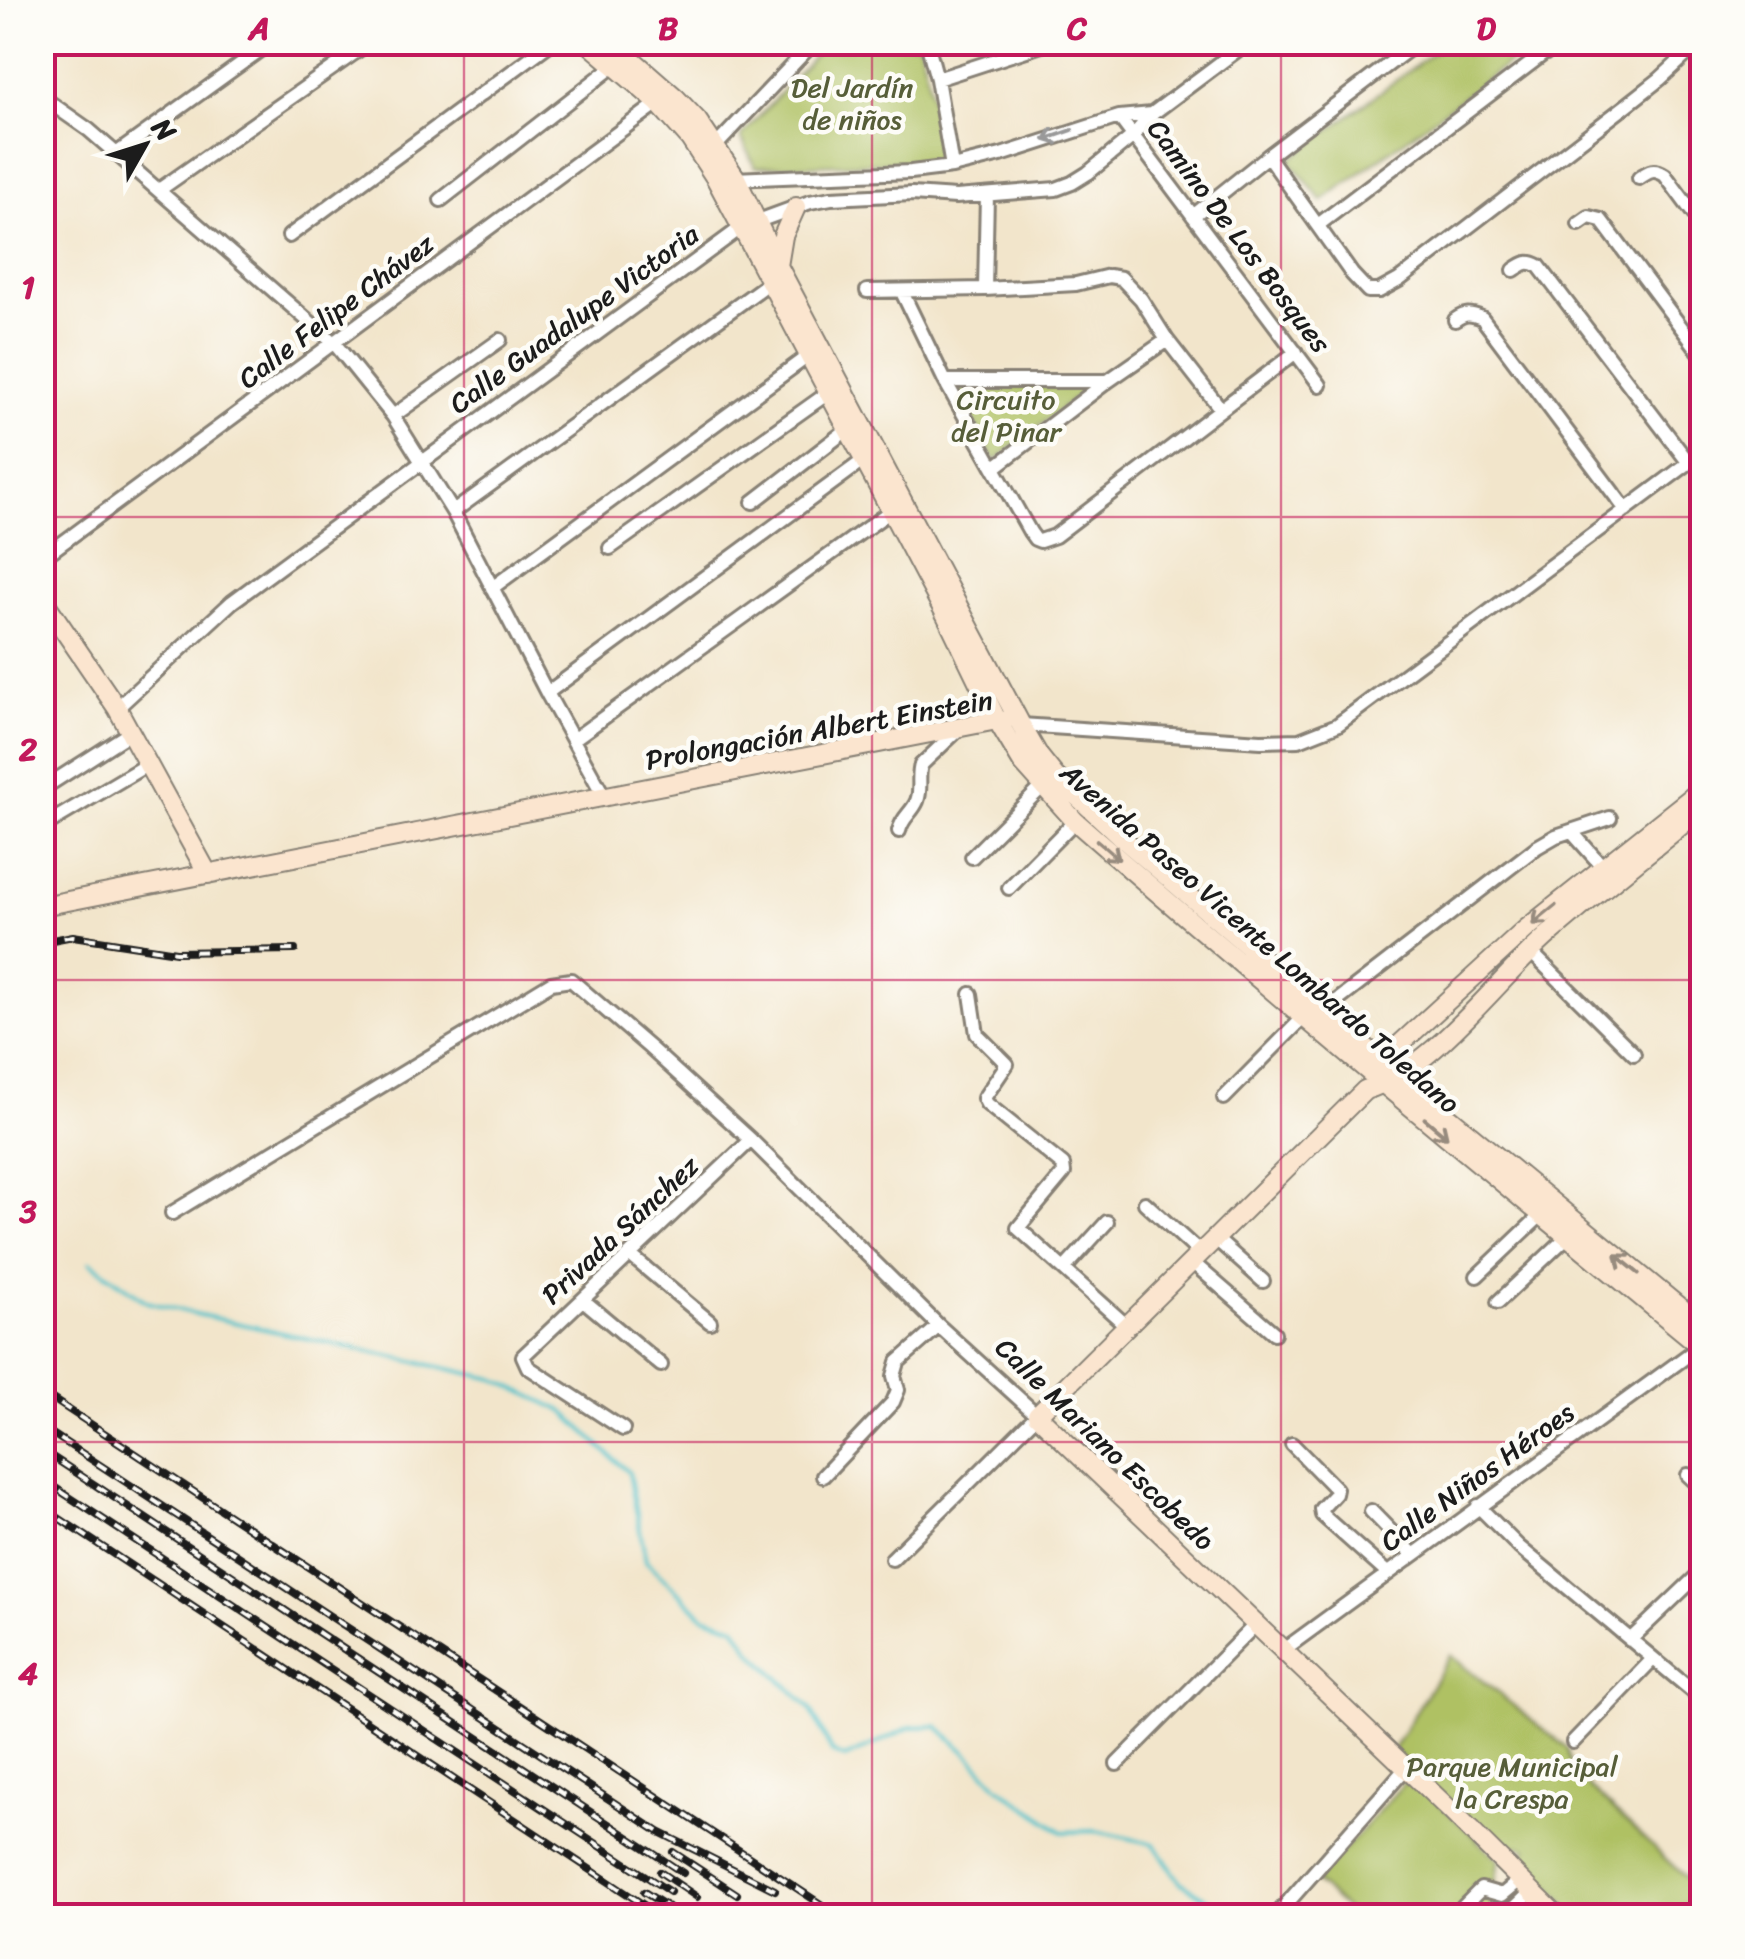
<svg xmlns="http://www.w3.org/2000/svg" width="1745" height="1959" font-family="Sriracha,sans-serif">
	<rect width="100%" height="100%" fill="#fdfcf7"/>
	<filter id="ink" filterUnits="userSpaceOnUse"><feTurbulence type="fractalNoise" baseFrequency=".01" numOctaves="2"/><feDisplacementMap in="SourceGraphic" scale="20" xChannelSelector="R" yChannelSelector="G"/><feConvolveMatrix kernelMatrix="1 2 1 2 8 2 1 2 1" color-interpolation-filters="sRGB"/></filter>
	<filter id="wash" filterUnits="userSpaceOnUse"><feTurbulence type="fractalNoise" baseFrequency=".0048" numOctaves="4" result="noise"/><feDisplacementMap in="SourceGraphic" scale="40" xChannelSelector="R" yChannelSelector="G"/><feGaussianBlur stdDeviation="2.25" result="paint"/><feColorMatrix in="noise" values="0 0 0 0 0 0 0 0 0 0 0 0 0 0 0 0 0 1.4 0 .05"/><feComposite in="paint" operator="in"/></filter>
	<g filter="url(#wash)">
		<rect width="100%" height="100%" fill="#f2e5cb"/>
		<!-- green -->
		<path fill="#afc164" stroke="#666e40" stroke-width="2.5" d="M1447 42 1469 43 1517 57 1322 201 1289 160Z
			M825 43H919L927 75 942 161 755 167 741 137Z
			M954 385 1089 387 995 461Z
			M1450 1655 1568 1749 1572 1771 1702 1893 1665 1916H1577L1523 1857 1527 1849 1478 1837 1393 1749Z
			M1405 1772 1499 1860 1490 1916H1354L1315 1882 1404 1783Z"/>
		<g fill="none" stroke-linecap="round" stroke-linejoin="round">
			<!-- stream -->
			<path stroke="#56c3cb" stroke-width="4" d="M90 1262 147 1302 200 1315 495 1379 563 1411 629 1473 646 1561 703 1616 735 1626 751 1651 810 1708 832 1752 845 1758 911 1727 937 1726 968 1754 999 1787 1062 1832 1096 1831 1154 1844 1180 1882 1223 1909 1227 1916"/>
		</g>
	</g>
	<g filter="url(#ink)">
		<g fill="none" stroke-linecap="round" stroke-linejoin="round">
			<defs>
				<path id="street" d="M927 42 937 79 952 167
					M1521 42 1546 53
					M937 79 1051 42
					M42 97 89 130 335 344 393 416 453 512 547 693 605 798
					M1119 117 1320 385
					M712 150 814 42
					M116 154 271 42
					M1268 156 1352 274 1368 291H1379L1399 280 1627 105 1660 79 1700 42
					M1639 178C1649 171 1654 168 1665 175L1702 225
					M733 179 911 172 952 167 1001 155 1119 117 1152 114
					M159 190 370 42
					M441 200 615 65
					M1193 216 1268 156 1418 42
					M1579 224 1589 217 1601 220 1702 355
					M1318 225 1559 42
					M289 236 552 42
					M1514 270C1524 263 1528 260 1539 266L1689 463
					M985 289 987 195
					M867 291 985 289 1076 284 1109 276 1121 278 1141 299 1167 340 1220 408
					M902 292 945 381 1030 532 1035 539 1040 541 1055 536 1296 352
					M1455 320C1465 313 1470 313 1482 318L1626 510
					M945 381H1108
					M393 416 500 340
					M994 468 1108 381 1167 340
					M753 502 848 429
					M453 512 770 282
					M610 548 828 393
					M42 558 658 103
					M492 588 808 356
					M547 693 864 460
					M117 708 232 602 742 227 810 202 831 198 912 194 956 197 1056 189 1072 183 1088 173 1132 137 1152 114 1248 42
					M1021 725 1261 741 1299 740 1337 725 1702 453
					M574 739 892 510
					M42 789 131 732
					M42 827 148 764
					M899 831C902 817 912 813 917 801 922 789 917 777 921 765L960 728
					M1571 831 1603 867
					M972 857 1042 787
					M1009 888 1075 821
					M1531 952 1634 1054
					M971 994 977 1034 1007 1064 984 1098 987 1104 1063 1165 1064 1173 1018 1228 1128 1327
					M1324 1011 1537 847 1556 836 1610 818
					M1224 1098 1304 1017
					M1145 1203 1201 1254
					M172 1213 551 983 571 980 650 1048 751 1140 939 1326 1037 1415 892 1559
					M1216 1239 1263 1281
					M630 1255 710 1322
					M1192 1262 1274 1333
					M1065 1268 1107 1222
					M1477 1276 1540 1216
					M583 1300 661 1365
					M1498 1302 1567 1237
					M623 1429 528 1367 523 1356 751 1140
					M1292 1444 1336 1489 1335 1494 1321 1509 1322 1515 1387 1573
					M1688 1475 1702 1488
					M823 1476 893 1402 898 1390 894 1376 898 1362 939 1326
					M1478 1506 1519 1547 1702 1699
					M1371 1511 1413 1554
					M1630 1640 1697 1576
					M1282 1651 1702 1345
					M1573 1742 1653 1659
					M1117 1764 1255 1625
					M1281 1910 1405 1769
					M1454 1916 1481 1889 1502 1895 1520 1880
					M1506 1916 1532 1891"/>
				<path id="secondary" d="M587 42 658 103 690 139 716 179 946 615 997 720 1022 762 1075 821C1281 1001 1492 1174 1702 1347
					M612 42 676 98 697 120 736 178 778 266 1021 725 1039 756 1055 776 1122 838 1398 1075 1702 1326
					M778 266 783 236 796 207
					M42 598 117 708 208 874
					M42 906 997 720 1005 721
					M1375 1067 1526 929 1702 789
					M1557 1916 1449 1809 1037 1415 1365 1090C1432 1071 1495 982 1547 936 1597 892 1651 851 1702 808"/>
			</defs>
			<!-- street casing -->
			<use href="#street" stroke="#878074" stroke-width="18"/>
			<!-- secondary casing -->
			<use href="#secondary" stroke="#878074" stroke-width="22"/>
			<!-- street -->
			<use href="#street" stroke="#fff" stroke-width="12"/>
			<!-- secondary -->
			<use href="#secondary" stroke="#fbe5cf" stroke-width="18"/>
			<defs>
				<path id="rail" d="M42 942 73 936 176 952 295 950
					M42 1197 52 1203
					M42 1392 839 1916
					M42 1427 659 1832 775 1890
					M42 1450 683 1873
					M42 1479 670 1892
					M42 1507 653 1911
					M673 1852 737 1894
					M660 1872 697 1897
					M644 1892 682 1916"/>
			</defs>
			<!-- rail casing -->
			<use href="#rail" stroke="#1c1c1c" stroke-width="8"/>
			<!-- rail -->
			<use href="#rail" stroke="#fdfcf7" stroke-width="4" stroke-dasharray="11" stroke-linecap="butt"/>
		</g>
		<!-- one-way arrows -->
		<defs><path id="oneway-shaft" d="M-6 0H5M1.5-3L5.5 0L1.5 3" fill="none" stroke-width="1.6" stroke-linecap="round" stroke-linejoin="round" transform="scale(2.5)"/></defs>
		<use stroke="#999" href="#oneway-shaft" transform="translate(1058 135) rotate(161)"/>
		<g stroke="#978b7e">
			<use href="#oneway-shaft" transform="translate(1108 850) rotate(41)"/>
			<use href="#oneway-shaft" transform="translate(1544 915) rotate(141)"/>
			<use href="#oneway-shaft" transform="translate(1436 1128) rotate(40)"/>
			<use href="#oneway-shaft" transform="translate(1627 1264) rotate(-141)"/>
		</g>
	</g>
	<!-- grid -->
	<path fill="none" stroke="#c2185b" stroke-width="2.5" stroke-opacity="0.55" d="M464 42V1916M872 42V1916M1281 42V1916M42 517H1702M42 980H1702M42 1442H1702"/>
	<g text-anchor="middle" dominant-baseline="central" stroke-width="9" stroke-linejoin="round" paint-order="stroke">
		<!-- park labels -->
		<g font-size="28" fill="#575e39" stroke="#fdfcf7">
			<text x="852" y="87">Del Jardín<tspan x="852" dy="32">de niños</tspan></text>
			<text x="1006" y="399">Circuito<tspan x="1006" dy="32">del Pinar</tspan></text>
			<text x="1512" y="1766">Parque Municipal<tspan x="1512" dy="32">la Crespa</tspan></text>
		</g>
		<!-- street labels -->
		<g font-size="28" fill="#1c1c1c" stroke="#fdfcf7">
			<text transform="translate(1239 236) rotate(53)">Camino De Los Bosques</text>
			<text transform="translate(336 311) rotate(-37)">Calle Felipe Chávez</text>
			<text transform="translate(574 319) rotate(-36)">Calle Guadalupe Victoria</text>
			<text transform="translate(819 730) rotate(-10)">Prolongación Albert Einstein</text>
			<text transform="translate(1260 938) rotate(41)">Avenida Paseo Vicente Lombardo Toledano</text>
			<text transform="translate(620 1230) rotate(-43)">Privada Sánchez</text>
			<text transform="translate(1105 1444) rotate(44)">Calle Mariano Escobedo</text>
			<text transform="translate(1477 1477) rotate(-36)">Calle Niños Héroes</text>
		</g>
	</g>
	<!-- margin -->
	<rect width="1745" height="1959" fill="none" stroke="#fdfcf7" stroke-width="110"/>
	<!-- north arrow -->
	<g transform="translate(145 145) rotate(51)" stroke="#fdfcf7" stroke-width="8" paint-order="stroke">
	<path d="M0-8L18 38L0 25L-18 38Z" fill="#1c1c1c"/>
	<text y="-15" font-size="28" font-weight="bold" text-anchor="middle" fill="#1c1c1c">N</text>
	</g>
	<rect x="55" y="55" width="1635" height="1849" fill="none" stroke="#c2185b" stroke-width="4"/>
	<g font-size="32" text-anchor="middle" font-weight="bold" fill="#c2185b">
		<text x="259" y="39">A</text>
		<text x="668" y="39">B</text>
		<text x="1077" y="39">C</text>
		<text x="1486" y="39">D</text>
		<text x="28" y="298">1</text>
		<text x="28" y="760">2</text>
		<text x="28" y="1222">3</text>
		<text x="28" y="1684">4</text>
	</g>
</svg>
